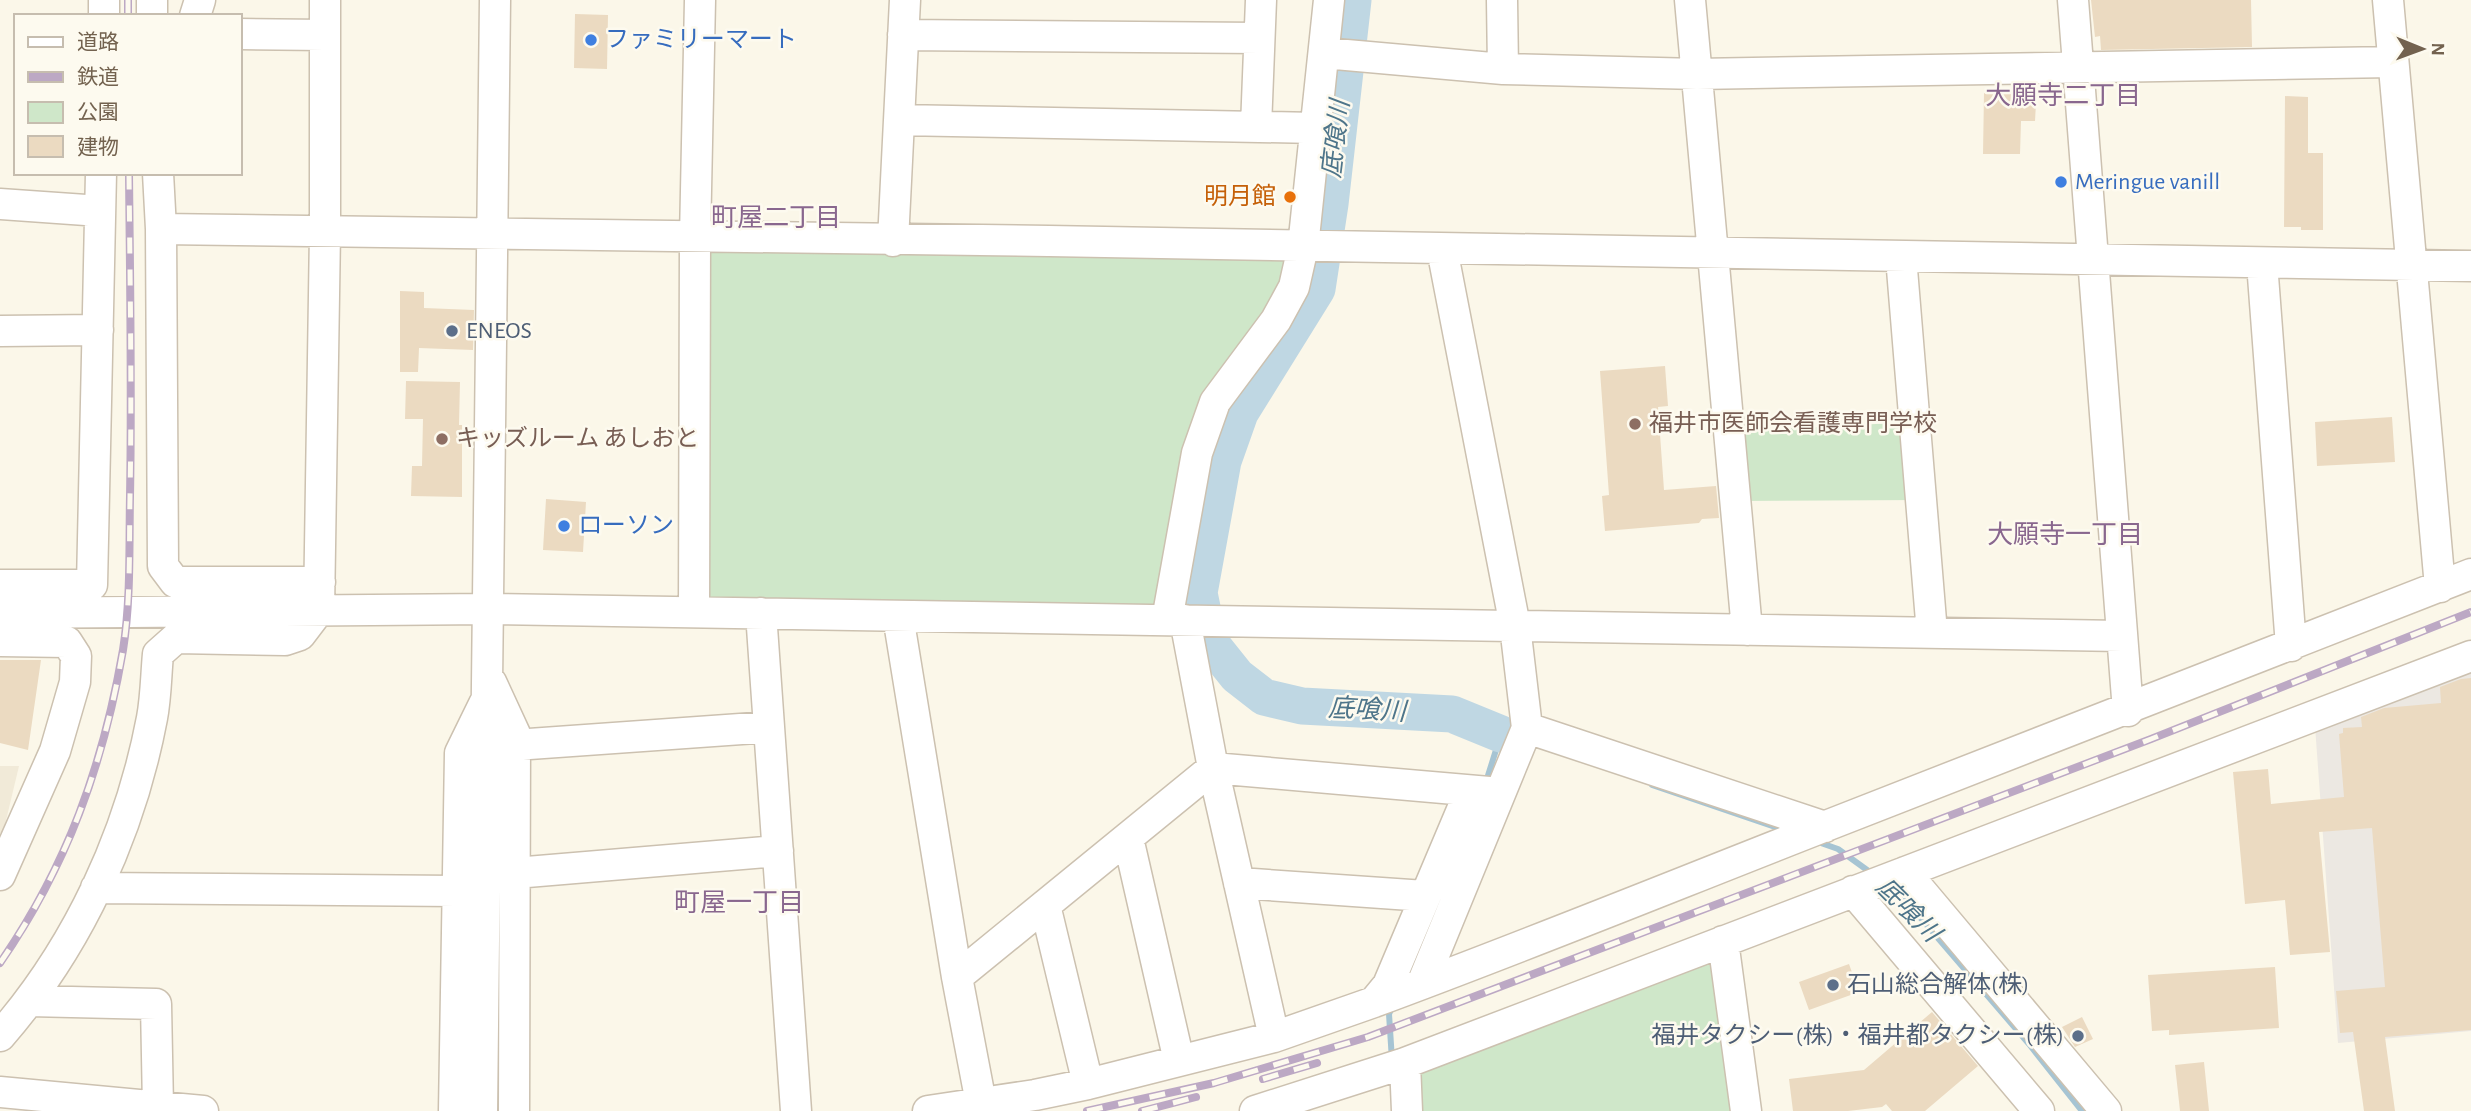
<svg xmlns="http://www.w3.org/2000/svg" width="2471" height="1111" font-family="'Alegreya Sans','Noto Sans JP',sans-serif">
	<rect width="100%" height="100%" fill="#fbf7e9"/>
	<!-- residential -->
	<path fill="#f1ead8" d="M0 766H19L3 833H0Z"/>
	<!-- industrial -->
	<path fill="#ece8e2" d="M2471 669V1031L2338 1043 2315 726Z"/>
	<!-- green -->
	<path fill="#cfe7c9" d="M695 238 1303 247 1210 418 1167 620 694 612Z
		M1915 422 1921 500 1742 501 1740 431Z
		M1713 945 1737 1111H1414L1412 1061Z"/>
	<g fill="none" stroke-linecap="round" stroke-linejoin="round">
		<!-- stream -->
		<path stroke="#a6c4d3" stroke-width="6" d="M1486 782 1501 734 1513 738
			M1652 785 1784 830
			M1818 842 1838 849 1874 875
			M1891 887 1900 894 2029 1044 2082 1111
			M1392 1060 1389 1014 1393 1005"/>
		<!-- river -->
		<path stroke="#bfd7e3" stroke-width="37" d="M1353 0 1330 204 1317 289 1240 413 1223 461 1199 593 1209 641 1237 676 1264 697 1302 706 1452 714 1501 734"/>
	</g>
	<!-- building -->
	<path fill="#ebdac1" d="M2091 0H2251L2252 47 2101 50 2100 36 2095 37Z
		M575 14 608 15 607 69 574 68Z
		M1984 93H2021L2020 102 2036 103 2035 121H2021L2020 154H1983Z
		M2285 96 2308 97V153H2323V230H2301V227H2284Z
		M400 291 424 292V308L474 310 473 350 419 348 418 372H400Z
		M1665 366 1668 406 1658 407 1664 490 1716 486 1719 518 1702 519 1699 523 1605 531 1602 496 1609 495 1600 371Z
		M406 381 460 382 459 425H462V497L411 496 412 466H422L423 419H405Z
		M2392 417 2395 462 2317 466 2315 422Z
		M546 499 586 502 583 552 543 550Z
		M0 660H41L28 750 0 743Z
		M2471 678V1030L2385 1037 2395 1111H2364L2353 1032 2340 1033 2336 991 2385 987 2372 828 2319 832 2330 952 2290 955 2285 900 2245 904 2233 772 2268 769 2271 804 2344 797 2339 734 2343 733V728L2362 727 2361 717 2384 708 2441 703 2440 687 2461 679Z
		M1849 964 1859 992 1809 1010 1799 982Z
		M2275 967 2279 1028 2169 1035V1030L2152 1031 2148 975Z
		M1932 1012 1978 1066 1925 1111H1892L1886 1104 1882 1107 1848 1111H1793L1789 1079 1864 1070Z
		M2082 1017 2093 1039 2075 1047 2062 1027Z
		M2204 1062 2209 1111H2180L2175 1065Z"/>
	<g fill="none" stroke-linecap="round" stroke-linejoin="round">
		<defs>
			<path id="minor" d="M152 0V16
				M1502 0 1503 69
				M1690 0 1747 630
				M2073 0 2128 711
				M2388 0 2440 587
				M104 16V0
				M195 16 200 0
				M240 34 325 35
				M903 35 1259 38
				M1324 53 1503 69 1697 74 2393 62
				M899 120 1316 128
				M1256 127 1261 0
				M158 173 161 229 163 566 175 582H320
				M0 204 100 211
				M161 229 1049 241 2471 266
				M893 241 905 0
				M1901 257 1932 633
				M2262 263 2291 646
				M0 331 98 330
				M0 585H92L101 173
				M694 612 695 238 700 0
				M0 613 489 609 2122 636
				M761 613 796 1111
				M898 616 957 977 981 1103
				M1167 620 1197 453 1215 402 1276 320 1294 287 1303 247 1329 0
				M1185 620 1213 768 1274 1037
				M0 641 67 642 76 656 75 682 55 751 0 875
				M491 682 515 734 514 1111
				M1527 728 1825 827
				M515 745 769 727
				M1128 838 1179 1061
				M1905 872 2106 1111
				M515 873 778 851
				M1239 883 1425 896
				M96 888 456 891
				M1853 891 2039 1111
				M1045 905 1088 1084
				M1723 941 1746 1111
				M957 977 1213 768 1489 792
				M1422 984 1527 728 1515 626 1442 249
				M29 1001 156 1004 158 1107
				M1374 1002C1526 946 1675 885 1826 826 2041 743 2256 660 2471 574
				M0 1036C78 947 130 834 152 718 156 697 156 675 158 654L176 638 285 640 300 635 319 610 325 232V0
				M1405 1063 1407 1111
				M0 1092 203 1111
				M454 1111 460 753 484 704
				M482 1111 495 0
				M928 1111 1035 1095 1088 1084 1274 1037 1374 1002 1388 985 1470 791
				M1255 1111 1405 1063 2471 656"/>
		</defs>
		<!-- minor casing -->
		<use href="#minor" stroke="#ccc1b0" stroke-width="33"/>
		<!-- minor -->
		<use href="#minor" stroke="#fff" stroke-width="30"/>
		<defs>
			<path id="rail" d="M128 0V16
				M0 963C67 866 103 766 123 650 131 600 129 547 130 496 132 389 130 281 129 173
				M1263 1079 1317 1063
				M1087 1111 1214 1083 1368 1037 2151 739 2471 612
				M1142 1111 1196 1097"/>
		</defs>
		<!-- rail casing -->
		<use href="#rail" stroke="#bca8c4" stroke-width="8"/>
		<!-- rail -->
		<use href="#rail" stroke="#fdfaef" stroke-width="5" stroke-dasharray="16" stroke-linecap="butt"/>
	</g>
	<!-- markers -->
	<g fill="#3f7fe0" stroke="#fdfaef" stroke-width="2.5">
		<circle cx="591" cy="40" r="7"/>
		<circle cx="2061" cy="182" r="7"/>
		<circle cx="564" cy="526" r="7"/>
	</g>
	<circle fill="#e8710a" stroke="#fdfaef" stroke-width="2.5" cx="1290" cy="197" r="7"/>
	<g fill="#5c6f8a" stroke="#fdfaef" stroke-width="2.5">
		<circle cx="452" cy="331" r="7"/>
		<circle cx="1833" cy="985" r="7"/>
		<circle cx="2078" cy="1036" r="7"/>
	</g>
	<g fill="#8d6e63" stroke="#fdfaef" stroke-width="2.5">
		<circle cx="1635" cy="424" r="7"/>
		<circle cx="442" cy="439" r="7"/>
	</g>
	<g text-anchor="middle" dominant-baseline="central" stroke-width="5" stroke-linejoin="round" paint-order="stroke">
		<!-- shop labels -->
		<g font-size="24" fill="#366cbe" stroke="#fdfaef" text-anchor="start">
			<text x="605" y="40">ファミリーマート</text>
			<text x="2075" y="182">Meringue vanill</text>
			<text x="578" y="526">ローソン</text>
		</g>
		<!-- food labels -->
		<g font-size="24" fill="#c56008" stroke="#fdfaef" text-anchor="end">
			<text x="1276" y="197">明月館</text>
		</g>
		<!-- service labels -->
		<g font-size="24" fill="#4e5e75" stroke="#fdfaef" text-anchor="start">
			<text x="466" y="331">ENEOS</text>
			<text x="1847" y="985">石山総合解体(株)</text>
			<text x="2064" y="1036" text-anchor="end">福井タクシー(株)・福井都タクシー(株)</text>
		</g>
		<!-- education labels -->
		<g font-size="24" fill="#785e54" stroke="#fdfaef" text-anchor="start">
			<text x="1649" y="424">福井市医師会看護専門学校</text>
			<text x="456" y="439">キッズルーム あしおと</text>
		</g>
		<!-- neighbourhood labels -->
		<g font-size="26" fill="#89678e" stroke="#fdfaef">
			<text x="2063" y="96">大願寺二丁目</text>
			<text x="776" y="218">町屋二丁目</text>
			<text x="2065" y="535">大願寺一丁目</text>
			<text x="739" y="903">町屋一丁目</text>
		</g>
		<!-- water labels -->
		<g font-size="26" font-style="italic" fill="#4e758a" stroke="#fdfaef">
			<text transform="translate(1336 139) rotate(-83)">底喰川</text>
			<text transform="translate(1367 710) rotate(3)">底喰川</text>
			<text transform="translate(1908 910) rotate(45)">底喰川</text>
		</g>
	</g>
	<!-- legend -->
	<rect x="14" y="14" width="228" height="161" fill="#fdfaef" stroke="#c6bdaf" stroke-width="2"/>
	<rect x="28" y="37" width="35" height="10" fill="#ffffff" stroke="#c6bdaf" stroke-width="2"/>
	<text x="77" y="49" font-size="21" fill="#73624f">道路</text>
	<rect x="28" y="72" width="35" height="10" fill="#bca8c4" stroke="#c6bdaf" stroke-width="2"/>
	<text x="77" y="84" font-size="21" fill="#73624f">鉄道</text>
	<rect x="28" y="102" width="35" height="21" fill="#cfe7c9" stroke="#c6bdaf" stroke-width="2"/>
	<text x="77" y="119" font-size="21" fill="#73624f">公園</text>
	<rect x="28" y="136" width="35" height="21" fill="#ebdac1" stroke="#c6bdaf" stroke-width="2"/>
	<text x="77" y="154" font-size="21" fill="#73624f">建物</text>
	<!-- north arrow -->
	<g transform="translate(2422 49) rotate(91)" stroke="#fdfaef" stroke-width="5" paint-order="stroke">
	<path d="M0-5L12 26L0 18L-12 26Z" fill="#73624f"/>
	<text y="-10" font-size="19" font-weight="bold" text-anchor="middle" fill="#73624f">N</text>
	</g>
</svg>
